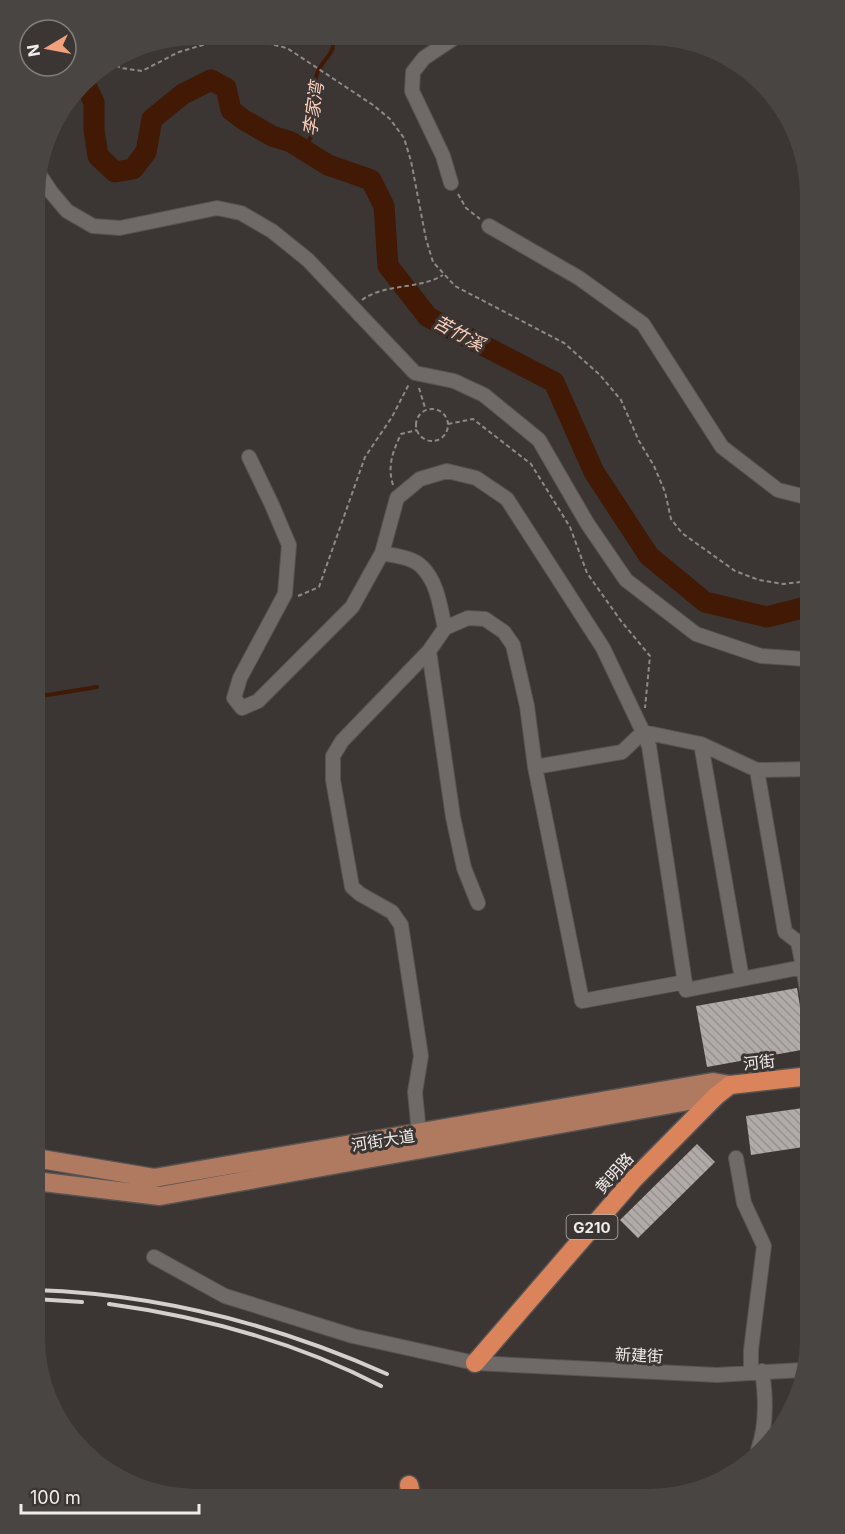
<svg xmlns="http://www.w3.org/2000/svg" width="845" height="1534" font-family="Inter,'Noto Sans SC',sans-serif">
	<defs>
		<pattern id="building-back-hatch" width="6" height="6" patternUnits="userSpaceOnUse" patternTransform="scale(1.5)"><rect width="6" height="6" fill="#b0aaa8"/><path d="M-1 5l2 2M0 0l6 6M5-1l2 2" fill="none" stroke="#969190"/></pattern>
	</defs>
	<rect width="100%" height="100%" fill="#3b3634"/>
	<g fill="none" stroke-linecap="round" stroke-linejoin="round">
		<!-- stream -->
		<path stroke="#411904" stroke-width="4" d="M303 149C324 125 311 104 316 77 320 59 337 56 333 35
			M35 697 97 687"/>
		<!-- river -->
		<path stroke="#411904" stroke-width="21" d="M84 82 94 102V130L98 156 115 172 133 169 146 152 152 119 183 94 211 80 226 88 231 110 244 120 272 136 291 142 328 165 371 180 384 206 388 266 428 317 554 382 594 472 649 556 705 602 767 617 810 606"/>
	</g>
	<!-- building -->
	<path fill="url(#building-back-hatch)" d="M797 988 807 1049 707 1067 696 1006Z
		M810 1107V1146L751 1155 746 1116Z
		M697 1144 715 1162 638 1238 620 1220Z"/>
	<g fill="none" stroke-linecap="round" stroke-linejoin="round">
		<defs>
			<path id="minor" d="M37 171 51 192 67 211 93 226 120 228 217 208 241 213 272 231 308 260 415 373 454 381 484 395 539 440 587 523 626 580 696 634 761 656 805 659 810 657
				M451 183 443 156 412 91 413 72 424 58 457 36
				M489 226 579 278 643 324 722 447 778 490 810 498
				M249 457 272 505 289 545 285 594 240 678 234 698 242 708 258 701 352 607 382 553 397 498 420 479 447 471 476 478 507 499 603 648 643 732 649 746 686 990 803 967 810 1008
				M382 553C394 556 413 557 422 567 438 583 440 607 445 628
				M429 651 453 817 464 868 478 903
				M701 744 742 979
				M535 767 622 752 643 732 701 744 757 770 810 769
				M757 770 785 932 798 942 803 967
				M419 1133 415 1092 421 1056 401 925 392 912 360 894 352 887 333 780V756L342 741 429 651 445 628 468 618 485 619 504 632 513 645 527 706 535 767 582 1001 685 982
				M736 1158 744 1203 764 1246 751 1350V1372
				M154 1257 225 1296 353 1336 475 1363 717 1375 802 1370
				M758 1450C767 1425 766 1397 762 1371"/>
			<path id="major" d="M35 1158 154 1178 713 1082 730 1085
				M35 1181 160 1196 716 1096"/>
			<path id="highway" d="M475 1363 633 1180 716 1096 730 1085 810 1076
				M409 1485 412 1499"/>
		</defs>
		<!-- minor casing -->
		<use href="#minor" stroke="#575352" stroke-width="16"/>
		<!-- major casing -->
		<use href="#major" stroke="#575352" stroke-width="21"/>
		<!-- highway casing -->
		<use href="#highway" stroke="#575352" stroke-width="21"/>
		<!-- path -->
		<path stroke="#8d8987" stroke-width="2" stroke-dasharray="4.5 3" stroke-linecap="butt" d="M109 62 121 68 142 71 179 52 206 44 266 43 287 48 373 105 390 119 404 138 411 161 426 239 433 262 455 286 564 343 600 375 621 400 639 441 654 466 665 492 671 519 682 533 735 571 759 580 783 584 800 582 810 577
			M458 194 466 208 480 219
			M362 300C385 283 418 290 443 275
			M419 388 426 411
			M416 425a16 16 0 1 1 32 0a16 16 0 1 1-32 0Z
			M448 424 473 419 531 464 570 527 587 573 621 621 650 656 645 708
			M393 485C387 466 393 451 401 434L417 430
			M298 596 319 587 365 457 392 417 409 384"/>
		<!-- minor -->
		<use href="#minor" stroke="#6f6a68" stroke-width="14"/>
		<!-- major -->
		<use href="#major" stroke="#b07a60" stroke-width="18"/>
		<!-- highway -->
		<use href="#highway" stroke="#db845b" stroke-width="18"/>
		<!-- rail -->
		<path stroke="#d4d0ce" stroke-width="4" d="M35 1290C157 1294 275 1324 387 1374
			M35 1299 82 1302
			M109 1304C204 1317 296 1342 381 1386"/>
	</g>
	<g text-anchor="middle" dominant-baseline="central" stroke-width="6" stroke-linejoin="round" paint-order="stroke">
		<!-- shield labels -->
		<rect fill="#3b3634" stroke="#b9b5b3" stroke-width="1.5" x="566.5" y="1215" width="51" height="24" rx="4.5"/>
		<g font-size="15" font-weight="bold" fill="#efecea">
			<text x="592" y="1227">G210</text>
		</g>
		<!-- street labels -->
		<g font-size="16" fill="#efecea" stroke="#3b3634">
			<text transform="translate(759 1062) rotate(-6)">河街</text>
			<text transform="translate(383 1140) rotate(-9)">河街大道</text>
			<text transform="translate(614 1173) rotate(-48)">黄明路</text>
			<text transform="translate(639 1355) rotate(3)">新建街</text>
		</g>
		<!-- water labels -->
		<g font-size="18" font-style="italic" fill="#facdb9" stroke="#3b3634">
			<text transform="translate(313 109) rotate(-82)">李家湾</text>
			<text transform="translate(459 333) rotate(28)">苦竹溪</text>
		</g>
	</g>
	<!-- crop -->
	<path d="M0 0H845V1534H0ZM196 45H649A151 151 0 0 1 800 196V1338A151 151 0 0 1 649 1489H196A151 151 0 0 1 45 1338V196A151 151 0 0 1 196 45Z" fill="#494543" fill-rule="evenodd"/>
	<!-- north arrow -->
	<g transform="translate(48 48) rotate(260)"><circle r="28" fill="#3b3634" stroke="#837f7d" stroke-width="1.5"/>
	<path d="M0-4.5L10 22L0 15L-10 22Z" fill="#f1a17c"/>
	<text y="-9" font-size="16" font-weight="bold" text-anchor="middle" fill="#efecea">N</text>
	</g>
	<!-- scale -->
	<path d="M21 1504v9h178v-9" fill="none" stroke="#efecea" stroke-width="3"/>
	<text x="30" y="1504" font-size="18" fill="#efecea" stroke="#3b3634" stroke-width="4.5" paint-order="stroke">100 m</text>
</svg>
